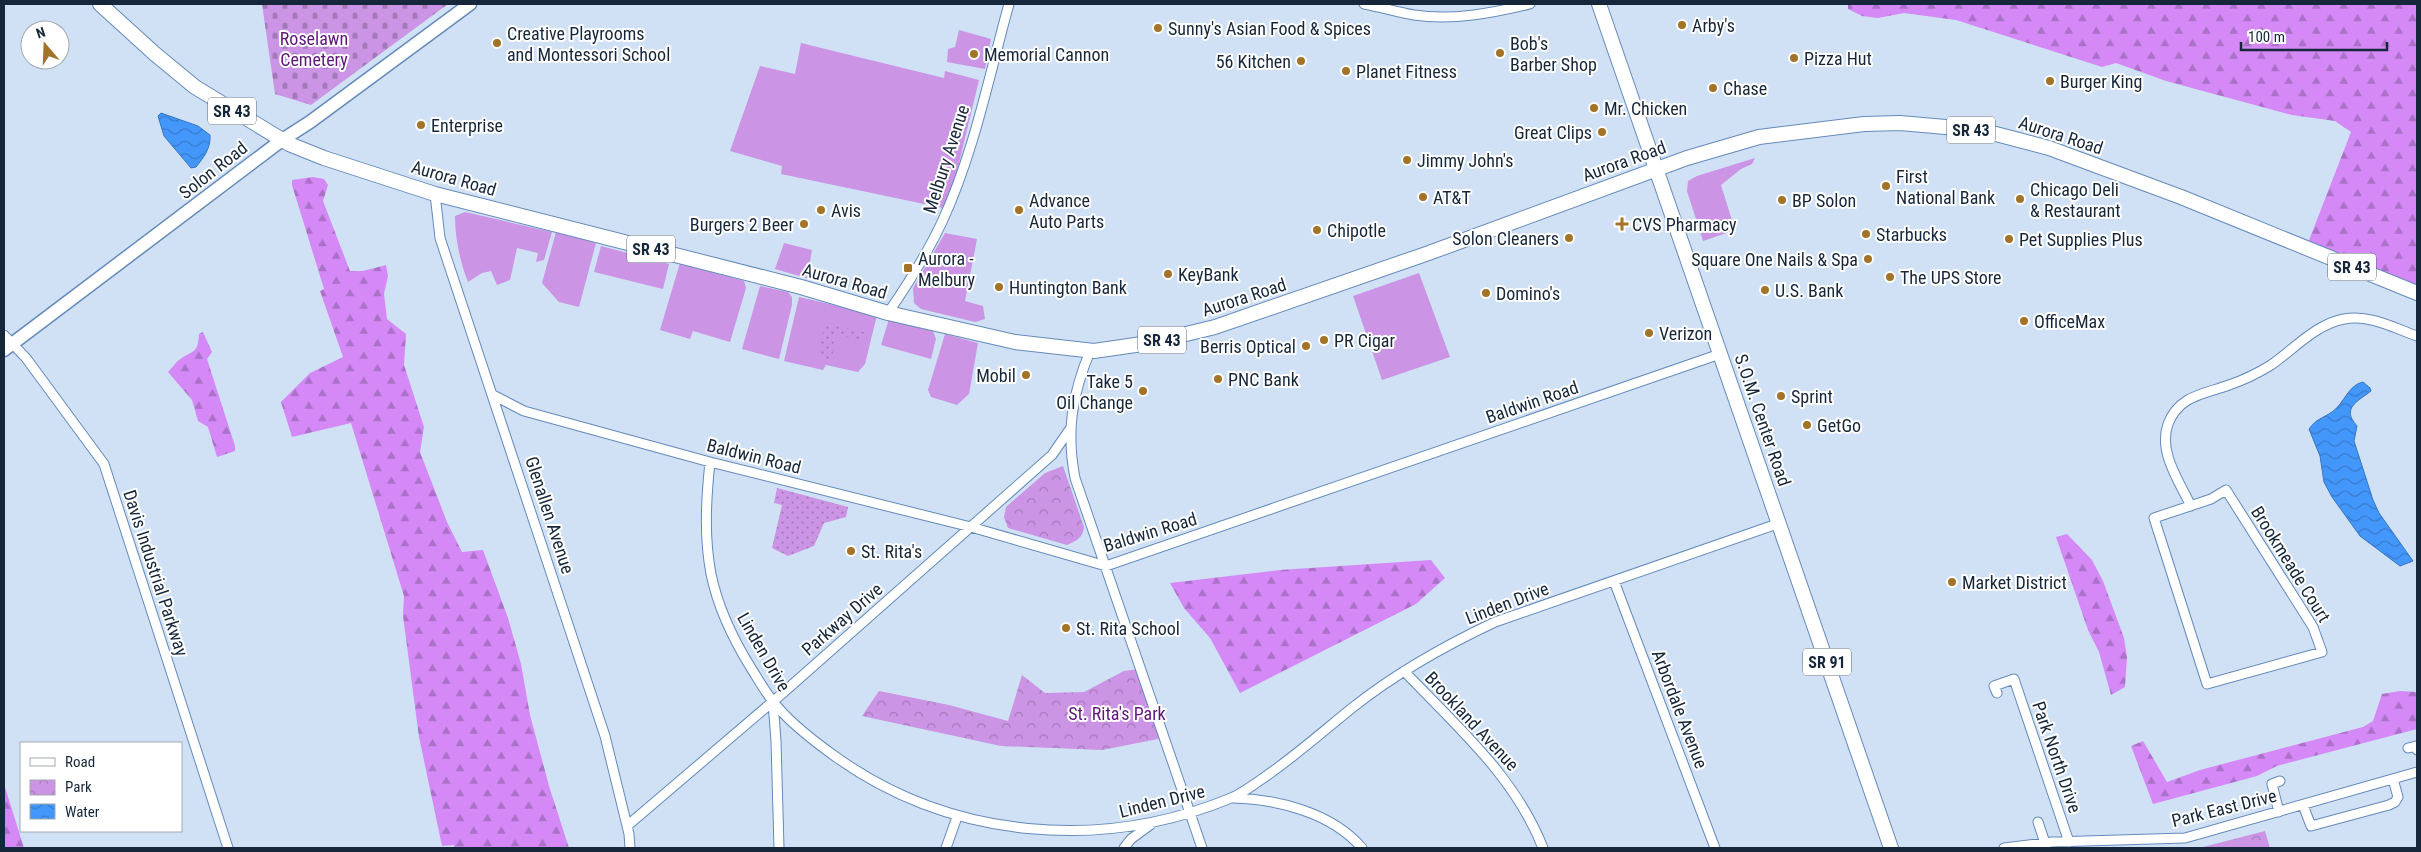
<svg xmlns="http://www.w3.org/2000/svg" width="2421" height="852" font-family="'Roboto Condensed',sans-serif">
	<defs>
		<pattern id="forest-firs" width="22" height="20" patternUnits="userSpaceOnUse" patternTransform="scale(1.25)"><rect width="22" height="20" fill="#d489f6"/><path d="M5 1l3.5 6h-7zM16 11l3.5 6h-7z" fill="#ab70c8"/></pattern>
		<pattern id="cemetery-stones" width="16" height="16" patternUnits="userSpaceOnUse" patternTransform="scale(1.25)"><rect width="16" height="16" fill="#cb94e4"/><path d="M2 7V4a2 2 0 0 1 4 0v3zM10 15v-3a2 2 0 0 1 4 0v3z" fill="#a479ba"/></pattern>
		<pattern id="park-crowns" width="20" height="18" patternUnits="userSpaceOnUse" patternTransform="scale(1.25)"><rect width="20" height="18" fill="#cb94e4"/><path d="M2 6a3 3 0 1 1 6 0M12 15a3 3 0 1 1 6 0" fill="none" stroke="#a479ba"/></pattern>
		<pattern id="garden-dots" width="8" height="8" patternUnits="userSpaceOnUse" patternTransform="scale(1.25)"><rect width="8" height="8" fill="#cb94e4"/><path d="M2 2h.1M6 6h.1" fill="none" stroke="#a479ba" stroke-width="1.8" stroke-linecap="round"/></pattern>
		<pattern id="water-waves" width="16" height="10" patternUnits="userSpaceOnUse" patternTransform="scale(1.25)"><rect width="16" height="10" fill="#4397fb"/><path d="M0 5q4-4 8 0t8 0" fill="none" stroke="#377bcc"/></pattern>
	</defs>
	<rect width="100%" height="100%" fill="#d0e1f6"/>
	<!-- grass -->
	<path fill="#cb94e4" d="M959 30 991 39 985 69 947 62 948 49 955 47Z
		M801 43 944 78 945 71 979 80 948 209 781 174 782 166 730 151 760 66 795 74Z
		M1755 158 1752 164 1741 169 1721 185 1735 230 1703 241 1687 191 1688 181 1697 176Z
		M465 212 552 232 544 260 536 262 538 253 517 248 510 280 497 285 491 271 482 273 468 282C460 262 455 238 455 216Z
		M556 232 596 243 579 307 559 302 542 283Z
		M945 233 977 239 965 301 983 306 985 319 975 322 921 309 914 303 913 288Z
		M784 243 812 250 809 267 818 270 813 280 775 269Z
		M601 246 669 264 663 289 594 272Z
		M680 263 744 281 746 288 730 342 693 331 690 339 660 330Z
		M1419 273 1450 357 1382 380 1353 296Z
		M760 286 788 292 792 297V305L779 359 742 349Z
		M799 297 877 315 865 364 858 372 826 365 823 370 784 361Z
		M889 319 933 331 936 339 931 359 881 345Z
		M945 334 978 343 969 394 957 405 931 397 928 390Z"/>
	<!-- forest -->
	<path fill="url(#forest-firs)" d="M1848 4H2417V293L2306 248 2351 132 2335 121 2292 115 2166 81 2116 63 2102 67 1956 20 1904 13 1878 18 1862 16 1848 9Z
		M313 177 324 179 328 185 323 201 350 271H363L386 265 388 276 384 294 387 319 406 334 404 365 424 427 420 452 447 522 462 552 483 550 508 618 521 664 530 715 549 786 569 848H454V845L442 846 419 737 403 616 404 596 351 423 292 437 281 402 310 373 343 357 320 291 324 289 292 185V180Z
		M203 332 212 352 207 359 235 446V451L217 457 208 427 198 421 192 400 168 372C172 368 175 363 179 360 193 350 198 354 199 334Z
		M2067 534 2092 560 2103 581 2124 638 2127 657 2125 687 2111 695 2099 652 2088 630 2056 537Z
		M1431 560 1445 578 1416 604 1240 693 1210 638 1184 608 1170 583 1280 570Z
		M2400 691 2417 692V729L2277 766 2257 776 2153 804 2131 746 2143 741 2167 782 2200 770 2363 727 2373 721 2382 694Z
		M4 784 24 848H4Z"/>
	<!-- cemetery -->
	<path fill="url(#cemetery-stones)" d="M262 4H448L311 105 275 94Z"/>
	<!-- park -->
	<path fill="url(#park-crowns)" d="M1063 466 1084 527C1083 538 1076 541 1067 545L1008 528 1004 517 1006 507 1045 473Z
		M1139 669 1163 738 1102 750 1001 746 862 716 879 691 949 705 1008 721 1022 675 1045 693 1084 692 1124 671Z
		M2265 831 2270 848H2203V847Z"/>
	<!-- garden -->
	<path fill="url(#garden-dots)" d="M825 323 868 333 866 341 837 335 831 360 817 356Z
		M777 488 848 507 846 517 824 523 814 546 788 556 772 548 782 505 774 503Z"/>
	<!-- water -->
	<path fill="url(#water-waves)" stroke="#3675c1" d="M161 113 198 126 210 135C211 148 204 157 196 167L191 168 164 136 158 116Z
		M2363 382 2370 388 2371 391C2357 402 2341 408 2357 426L2354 441 2373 500 2379 513 2413 561 2400 566 2360 536 2332 497 2324 482 2320 456 2309 429C2316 419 2323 418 2332 412 2344 404 2348 385 2363 382Z"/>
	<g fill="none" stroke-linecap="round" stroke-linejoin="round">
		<defs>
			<path id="street" d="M1364 4C1380 7 1397 12 1414 15 1452 21 1493 13 1530 4
				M435 194 440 238 605 736 629 834 630 848
				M888 313C908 284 927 254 942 222 974 153 989 76 1009 4
				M4 335 26 358 104 464 228 848
				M1090 351C1072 395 1066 431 1075 478L1202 848
				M493 395 524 411 710 462 971 527 1106 566 1720 354
				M710 462C706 500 704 537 711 574 718 608 733 639 751 668 758 679 764 690 772 700 787 721 815 742 836 757 951 839 1101 852 1231 798 1241 794 1250 787 1259 781 1292 759 1321 733 1352 708 1396 673 1444 646 1495 622L1780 523
				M2226 490 2313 627 2322 652 2207 684 2154 518 2211 499Z
				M2191 506C2179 481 2158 452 2168 424 2179 395 2205 394 2229 385 2244 380 2258 373 2271 365 2294 349 2316 324 2344 319 2369 314 2394 328 2417 336
				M1614 581 1715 848
				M1404 671C1456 726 1515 776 1543 848
				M1997 693 1994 686 2014 679 2069 842
				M773 702 776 741 779 848
				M2408 748 2416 746 2417 750
				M1233 798C1278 799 1332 813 1362 848
				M2303 805 2311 826 2389 805 2395 802 2398 797 2393 779
				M2279 812 2272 784 2280 781
				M2038 822 2045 843
				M627 826 784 692 1052 455 1070 429
				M946 848 957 817
				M1124 848 1131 839 1150 825
				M2004 848 2052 842 2185 838 2417 772"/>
			<path id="secondary" d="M4 350 282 140 310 122 470 4"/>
			<path id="primary" d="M100 4 155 54 195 87 289 144 324 158 435 194 801 287 888 313 1015 342 1094 351 1149 343 1215 327 1426 254 1687 158 1759 137 1864 124 1900 123 1957 128 1992 133 2049 148 2181 197 2417 293
				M1599 4 1891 848"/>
		</defs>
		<!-- street casing -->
		<use href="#street" stroke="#648abb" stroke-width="11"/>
		<!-- secondary casing -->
		<use href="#secondary" stroke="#648abb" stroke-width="15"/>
		<!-- primary casing -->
		<use href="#primary" stroke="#648abb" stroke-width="16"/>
		<!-- street -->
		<use href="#street" stroke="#fff" stroke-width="9"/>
		<!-- secondary -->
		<use href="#secondary" stroke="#fff" stroke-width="12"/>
		<!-- primary -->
		<use href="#primary" stroke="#fff" stroke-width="14"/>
	</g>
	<!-- markers -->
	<g fill="#a37327" stroke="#fff" stroke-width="2">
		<circle cx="1682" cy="25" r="5"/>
		<circle cx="1158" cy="28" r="5"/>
		<circle cx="497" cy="43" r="5"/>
		<circle cx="1500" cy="53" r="5"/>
		<circle cx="974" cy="54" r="5"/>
		<circle cx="1794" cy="58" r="5"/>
		<circle cx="1301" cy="61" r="5"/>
		<circle cx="1346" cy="71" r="5"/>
		<circle cx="2050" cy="81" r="5"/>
		<circle cx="1713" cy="88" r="5"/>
		<circle cx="1594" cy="108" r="5"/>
		<circle cx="421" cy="125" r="5"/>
		<circle cx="1602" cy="132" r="5"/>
		<circle cx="1407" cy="160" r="5"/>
		<circle cx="1886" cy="186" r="5"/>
		<circle cx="1423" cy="197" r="5"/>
		<circle cx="2020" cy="199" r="5"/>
		<circle cx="1782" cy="200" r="5"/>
		<circle cx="821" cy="210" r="5"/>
		<circle cx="1019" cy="210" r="5"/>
		<circle cx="804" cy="224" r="5"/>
		<path d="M1619.5 216.5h5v5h5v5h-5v5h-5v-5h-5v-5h5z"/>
		<circle cx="1317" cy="230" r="5"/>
		<circle cx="1866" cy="234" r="5"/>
		<circle cx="1569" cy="238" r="5"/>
		<circle cx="2009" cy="239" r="5"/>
		<circle cx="1868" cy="259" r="5"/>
		<rect x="903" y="263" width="10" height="10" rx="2.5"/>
		<circle cx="1168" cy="274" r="5"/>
		<circle cx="1890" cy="277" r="5"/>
		<circle cx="999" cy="287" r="5"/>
		<circle cx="1765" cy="290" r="5"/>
		<circle cx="1486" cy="293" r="5"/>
		<circle cx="2024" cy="321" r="5"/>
		<circle cx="1649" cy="333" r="5"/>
		<circle cx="1324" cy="340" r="5"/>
		<circle cx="1306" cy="346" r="5"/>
		<circle cx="1026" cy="375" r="5"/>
		<circle cx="1218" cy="379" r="5"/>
		<circle cx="1143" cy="391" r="5"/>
		<circle cx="1781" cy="396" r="5"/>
		<circle cx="1807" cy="425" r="5"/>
		<circle cx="851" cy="551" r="5"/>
		<circle cx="1952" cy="582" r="5"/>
		<circle cx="1066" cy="628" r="5"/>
	</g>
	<g text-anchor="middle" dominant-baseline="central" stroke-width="4" stroke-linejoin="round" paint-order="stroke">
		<!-- shield labels -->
		<g fill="#fff" stroke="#5d6876" stroke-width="1">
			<rect x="208" y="97.5" width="48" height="27" rx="4"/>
			<rect x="1947" y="116.5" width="48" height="27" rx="4"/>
			<rect x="627" y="235.5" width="48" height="27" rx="4"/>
			<rect x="2328" y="253.5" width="48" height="27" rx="4"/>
			<rect x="1138" y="326.5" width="48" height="27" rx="4"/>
			<rect x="1803" y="648.5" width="48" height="27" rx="4"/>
		</g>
		<g font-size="16" font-weight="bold" fill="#17273b">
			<text x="232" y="111">SR 43</text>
			<text x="1971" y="130">SR 43</text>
			<text x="651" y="249">SR 43</text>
			<text x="2352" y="267">SR 43</text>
			<text x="1162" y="340">SR 43</text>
			<text x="1827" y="662">SR 91</text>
		</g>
		<!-- poi labels -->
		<g font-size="18" fill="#17273b" stroke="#fff" text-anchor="start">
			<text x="1692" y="25">Arby's</text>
			<text x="1168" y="28">Sunny's Asian Food &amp; Spices</text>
			<text x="507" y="33">Creative Playrooms<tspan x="507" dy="21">and Montessori School</tspan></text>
			<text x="1510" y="43">Bob's<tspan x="1510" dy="21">Barber Shop</tspan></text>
			<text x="984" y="54">Memorial Cannon</text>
			<text x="1804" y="58">Pizza Hut</text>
			<text x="1291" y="61" text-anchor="end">56 Kitchen</text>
			<text x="1356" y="71">Planet Fitness</text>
			<text x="2060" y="81">Burger King</text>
			<text x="1723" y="88">Chase</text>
			<text x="1604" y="108">Mr. Chicken</text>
			<text x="431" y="125">Enterprise</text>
			<text x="1592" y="132" text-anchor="end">Great Clips</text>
			<text x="1417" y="160">Jimmy John's</text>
			<text x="1896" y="176">First<tspan x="1896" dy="21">National Bank</tspan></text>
			<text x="2030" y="189">Chicago Deli<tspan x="2030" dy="21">&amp; Restaurant</tspan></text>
			<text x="1433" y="197">AT&amp;T</text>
			<text x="1029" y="200">Advance<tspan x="1029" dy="21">Auto Parts</tspan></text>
			<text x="1792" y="200">BP Solon</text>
			<text x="831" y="210">Avis</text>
			<text x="794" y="224" text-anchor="end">Burgers 2 Beer</text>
			<text x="1632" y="224">CVS Pharmacy</text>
			<text x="1327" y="230">Chipotle</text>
			<text x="1876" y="234">Starbucks</text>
			<text x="1559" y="238" text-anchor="end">Solon Cleaners</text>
			<text x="2019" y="239">Pet Supplies Plus</text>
			<text x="918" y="258">Aurora -<tspan x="918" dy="21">Melbury</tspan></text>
			<text x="1858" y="259" text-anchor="end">Square One Nails &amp; Spa</text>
			<text x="1178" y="274">KeyBank</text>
			<text x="1900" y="277">The UPS Store</text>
			<text x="1009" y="287">Huntington Bank</text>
			<text x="1775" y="290">U.S. Bank</text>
			<text x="1496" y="293">Domino's</text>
			<text x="2034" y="321">OfficeMax</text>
			<text x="1659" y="333">Verizon</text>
			<text x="1334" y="340">PR Cigar</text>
			<text x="1296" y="346" text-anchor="end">Berris Optical</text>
			<text x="1016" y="375" text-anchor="end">Mobil</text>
			<text x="1228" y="379">PNC Bank</text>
			<text x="1133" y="381" text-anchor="end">Take 5<tspan x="1133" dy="21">Oil Change</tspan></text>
			<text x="1791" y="396">Sprint</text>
			<text x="1817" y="425">GetGo</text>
			<text x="861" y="551">St. Rita's</text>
			<text x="1962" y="582">Market District</text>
			<text x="1076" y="628">St. Rita School</text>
		</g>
		<!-- park labels -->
		<g font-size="18" fill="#5e1779" stroke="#fff">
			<text x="314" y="38">Roselawn<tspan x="314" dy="21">Cemetery</tspan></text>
			<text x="1117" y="713">St. Rita's Park</text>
		</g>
		<!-- street labels -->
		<g font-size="18" fill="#17273b" stroke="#fff">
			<text transform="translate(2061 135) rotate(18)">Aurora Road</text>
			<text transform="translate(946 159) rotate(-72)">Melbury Avenue</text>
			<text transform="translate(1624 161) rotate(-20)">Aurora Road</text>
			<text transform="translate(213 170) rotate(-38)">Solon Road</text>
			<text transform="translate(454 178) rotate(16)">Aurora Road</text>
			<text transform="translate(845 281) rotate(16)">Aurora Road</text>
			<text transform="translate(1244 297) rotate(-18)">Aurora Road</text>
			<text transform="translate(1532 402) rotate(-19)">Baldwin Road</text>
			<text transform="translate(1763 420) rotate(71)">S.O.M. Center Road</text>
			<text transform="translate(754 456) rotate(14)">Baldwin Road</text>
			<text transform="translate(550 515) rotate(72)">Glenallen Avenue</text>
			<text transform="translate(1150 532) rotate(-17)">Baldwin Road</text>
			<text transform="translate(2291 564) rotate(58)">Brookmeade Court</text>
			<text transform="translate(156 573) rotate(72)">Davis Industrial Parkway</text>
			<text transform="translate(1507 603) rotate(-21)">Linden Drive</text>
			<text transform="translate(842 619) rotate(-41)">Parkway Drive</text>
			<text transform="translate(764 652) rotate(60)">Linden Drive</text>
			<text transform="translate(1680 709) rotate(69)">Arbordale Avenue</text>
			<text transform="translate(1472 721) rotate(47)">Brookland Avenue</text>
			<text transform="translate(2057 757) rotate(71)">Park North Drive</text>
			<text transform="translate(1162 801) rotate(-14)">Linden Drive</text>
			<text transform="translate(2224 808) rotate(-14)">Park East Drive</text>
		</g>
	</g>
	<!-- border -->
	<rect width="2421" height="852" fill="none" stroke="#17273b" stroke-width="10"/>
	<!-- legend -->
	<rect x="20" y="742" width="162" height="90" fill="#ffffff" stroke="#a2a9b1"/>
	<rect x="30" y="758" width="25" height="8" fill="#ffffff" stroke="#a2a9b1"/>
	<text x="65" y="767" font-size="15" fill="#17273b">Road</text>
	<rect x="30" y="780" width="25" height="15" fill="url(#park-crowns)" stroke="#a2a9b1"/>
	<text x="65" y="792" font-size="15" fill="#17273b">Park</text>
	<rect x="30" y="804" width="25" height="15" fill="url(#water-waves)" stroke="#a2a9b1"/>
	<text x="65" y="817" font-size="15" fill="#17273b">Water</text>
	<!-- north arrow -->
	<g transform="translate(45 45) rotate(341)"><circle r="24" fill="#ffffff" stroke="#a2a9b1"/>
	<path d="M0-4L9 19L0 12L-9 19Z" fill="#a37327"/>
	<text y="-8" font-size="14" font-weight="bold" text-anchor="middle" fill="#17273b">N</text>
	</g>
	<!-- scale -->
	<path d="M2241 42v8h146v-8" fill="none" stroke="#17273b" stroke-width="2.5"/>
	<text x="2248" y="42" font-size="15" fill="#17273b" stroke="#ffffff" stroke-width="4" paint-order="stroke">100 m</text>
</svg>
